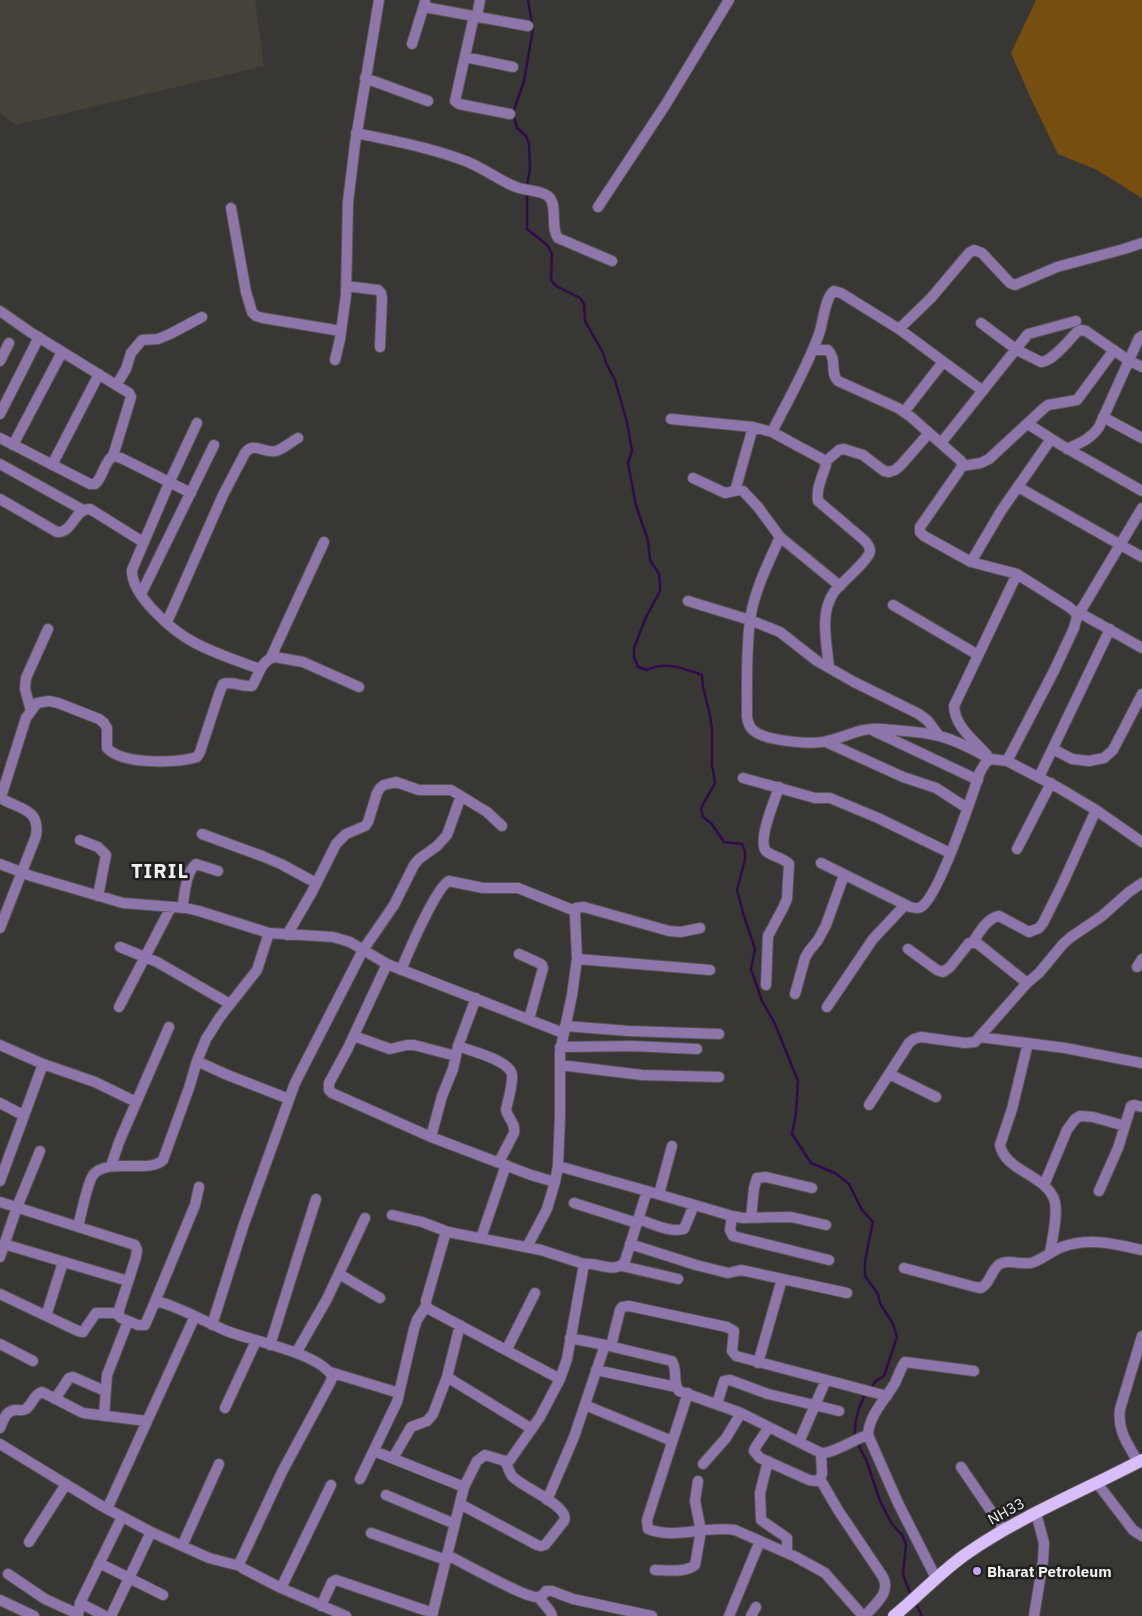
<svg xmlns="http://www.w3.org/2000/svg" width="1142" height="1616" font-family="'IBM Plex Sans',sans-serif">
	<rect width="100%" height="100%" fill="#393734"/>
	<!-- built -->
	<path fill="#464139" d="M0 0H255L264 66 16 125 0 113Z"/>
	<!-- green -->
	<path fill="#754e10" d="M1036 0H1142V198L1097 170 1058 154 1032 101 1011 53Z"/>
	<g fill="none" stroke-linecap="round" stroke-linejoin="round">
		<!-- stream -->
		<path stroke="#300a4e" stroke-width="2.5" d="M527 186 530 169 529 144 526 136 517 128 514 117V110L524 81 533 29 528 0
			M527 194V229L547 245 552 254 551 280 556 286 580 298 584 304 585 321 603 353 606 363 615 380 627 422 632 451 628 463 636 506 648 540 650 560 659 574 660 585V591L646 617 634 648V657L638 667 647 670C665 661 684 668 702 675L703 687 710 715 712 730V764L715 783 701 808 703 817 711 823 724 842 742 844 745 852V859L737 890 743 913 755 949 751 969 762 1001 775 1024 798 1081 796 1113 792 1134 811 1163 835 1173 849 1184 862 1210 873 1222 865 1261V1276L878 1294 880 1303 893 1324 897 1337 884 1376 876 1381 870 1389
			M855 1437C854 1421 858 1407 866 1393
			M857 1442 867 1462 880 1501 892 1524 902 1535 906 1544 903 1575 911 1595
			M915 1602 922 1616"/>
		<defs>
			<path id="minor" d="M424 7 528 26
				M474 16 455 101 459 104 510 114
				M477 16 480 0
				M412 44 425 2
				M465 57 513 67
				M365 78 428 101
				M356 133C394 141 433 148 468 162 485 169 500 181 516 187 526 191 542 190 549 197 558 206 550 227 558 238L612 261
				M598 207 666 104 729 0
				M231 208 246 292 252 312 256 316 263 318 341 331
				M346 286 378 290 381 293 382 298 380 347
				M0 311 30 332 129 393 131 397 113 456
				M981 323 1017 350 1041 362C1053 361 1068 341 1077 332L1081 330 1086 331 1128 360 1142 367
				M899 329 931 298 969 253 974 250 982 253 1010 283 1015 285 1057 267 1124 249 1142 243
				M813 350H828C838 361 829 372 838 381L898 408 911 417 961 461 962 466 959 471 920 527V532L924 536 971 562 1017 574 1069 607 1075 612 1077 617 1074 628 1054 671 1007 761
				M335 360 340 339 346 295 348 202 355 144 379 0
				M0 361 9 343
				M117 384 126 369 131 353 142 340 158 339 170 334 202 317
				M904 412 943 362
				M0 414 39 337
				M1103 417 1142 438
				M671 419 753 427 772 432 822 459 825 462 826 465C822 477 816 489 818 501L864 540C867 543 870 546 870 551 869 560 841 583 834 592 819 614 827 643 829 668
				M197 423 170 481 132 570C131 596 174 632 195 643 216 654 238 661 260 669
				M1028 424 1061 445 1142 491
				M772 432C788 400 807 368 819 334 823 323 825 297 834 291L841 293 899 329 983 391
				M0 438 90 484H95C104 476 103 463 113 456L121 458 191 493
				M941 443 1028 334 1076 321
				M13 445 62 352
				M1067 449C1080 443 1091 439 1099 427L1139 338 1142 336
				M825 462 839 450 844 449 863 455 884 471 889 472 895 470 900 466 929 433
				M0 464 83 510
				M52 465 99 374
				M962 466 981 463 989 459 1043 409 1048 405 1077 400 1114 350
				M693 478 725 493 739 490 743 491 758 507 780 537 840 586
				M1018 487 1142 557
				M735 491 753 427
				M0 499 57 532C73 533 74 509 90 509L143 542
				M780 537C768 564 754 591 750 620 746 652 747 685 747 717 748 722 749 727 753 730 764 741 812 745 827 741 847 737 860 727 882 729 901 731 921 731 939 736 957 740 975 751 991 759
				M971 562 1001 511 1051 439
				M141 594 214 445
				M688 601 750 620 780 632 817 661 854 682 919 714 928 721 939 736
				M893 605 978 655
				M1080 613 1142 648
				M1077 617 1142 508
				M167 622 223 495 245 453C254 441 264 454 276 451 283 449 291 442 298 438
				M271 657 324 542
				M31 711 25 689 26 678 48 629
				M874 731 978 780
				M826 742 903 777 936 788 967 808
				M1053 749 1072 759 1089 761 1104 758 1113 750 1142 694
				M987 755C974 740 955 727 954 706L1017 574
				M1039 777 1110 629
				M743 778 815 798H830L878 818 950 853
				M202 834 262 856 281 864 316 883
				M80 840 98 847 106 855 98 896
				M1017 849 1051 783
				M821 863 910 907C914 908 918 909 921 907 939 896 972 796 980 772L986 762 991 759 1007 761 1059 788 1096 810 1142 842
				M0 864 31 876 123 903 186 908 199 911 269 933 333 937 350 942 387 964 563 1033
				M182 908C185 895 185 873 196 864L218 871
				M0 928 36 836C40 810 23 810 4 800L1 797 26 718 37 703 49 701 58 703 99 719 104 723 107 728V748C122 765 177 763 197 757L200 752 219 694 223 684C233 681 242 687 252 686 259 675 261 660 275 657L303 662 359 687
				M287 935 312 892 336 844 346 834 365 826 368 822 377 793 380 788 384 785 396 782 419 790H451L487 812 502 826
				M973 942C979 933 987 918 999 916L1029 932 1039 928 1043 923 1062 885 1096 810
				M120 947 157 962 230 1004
				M908 949 937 970 943 972 950 967 969 943H977L1027 983
				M519 954 539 963 542 965 543 968 529 1019
				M577 959 710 970
				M387 964 348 1048 329 1083V1090L332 1093 431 1137 531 1175 555 1182
				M1137 967 1142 959
				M401 970C408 953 436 887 449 881L483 888H518L575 911
				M766 985 768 936 783 908 787 899 789 864C783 857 772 857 766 851 757 840 775 800 779 787
				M795 994 805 958 809 951 818 940 826 925 844 875
				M119 1007 171 907
				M827 1007 873 939 905 905
				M565 1026 629 1031 719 1034
				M354 1036 390 1049 407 1045H414L456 1056
				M980 1037 1065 1048 1142 1063
				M1028 1043 1012 1109 1000 1145C1005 1171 1044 1174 1054 1199 1059 1212 1052 1239 1050 1253
				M0 1045 43 1064 95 1082 136 1102
				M458 1046C471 1051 510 1060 512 1075 513 1085 508 1099 506 1110 508 1119 516 1123 514 1133L499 1162
				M560 1047 632 1046 697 1049
				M197 1061 225 1074 289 1099
				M560 1065 642 1075 719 1077
				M889 1074 936 1097
				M0 1103 23 1115
				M869 1105 909 1043 914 1039 921 1037 965 1043 975 1042 1027 983 1039 973 1063 944 1071 937 1102 916 1129 892 1142 883
				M431 1137 442 1096 453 1069 458 1046 476 998
				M111 1166 119 1142 169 1027
				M558 1166 647 1191 732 1216 743 1218 791 1217 826 1225
				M0 1181 43 1064
				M1044 1185 1067 1130 1075 1119 1080 1116 1093 1117 1125 1126
				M1099 1191 1118 1148 1131 1106 1134 1105 1142 1107
				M659 1194 672 1146
				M0 1202 135 1245 137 1250 136 1257 119 1310V1316L121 1318 138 1325H145L154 1304 160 1302C184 1309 205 1322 227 1331 252 1341 319 1353 332 1376L331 1381 282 1472 240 1562V1566L244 1569 281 1588 346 1616
				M574 1203 637 1223
				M392 1215 422 1222 448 1232
				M732 1216 730 1230 733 1236 829 1260
				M751 1218 754 1188 757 1178 766 1177 812 1188
				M638 1219C651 1223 670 1233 684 1229L694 1205
				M78 1227C81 1215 87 1184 93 1175 107 1157 149 1174 163 1160L189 1088 197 1061 206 1039 220 1017 257 970 269 933
				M481 1238 506 1165
				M4 1244 128 1281
				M630 1244 696 1265 728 1273 741 1270 847 1293
				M527 1247 547 1209 555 1182 558 1166 560 1115V1052L572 995 577 959 575 914 576 908 584 907 669 931 681 932 700 928
				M0 1257 17 1207 40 1151
				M622 1266 678 1279
				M904 1268 975 1287 981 1288C991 1283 991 1269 1000 1264 1008 1259 1022 1265 1031 1263 1042 1260 1051 1251 1062 1247 1089 1237 1115 1244 1142 1250
				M339 1274 380 1298
				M0 1294 78 1331 83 1332 96 1313H118
				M154 1304 195 1205 199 1187
				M46 1316 63 1262
				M212 1325 244 1224 295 1083 363 950 394 905 414 865 419 859 437 846 447 835 461 796
				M570 1338 605 1345 672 1361C678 1370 672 1382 679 1391L741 1413 821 1453C832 1454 855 1439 868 1435
				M0 1344 33 1361
				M270 1345 316 1199
				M611 1346 620 1310 622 1307 629 1306 727 1327 734 1331 732 1351 736 1356 887 1396
				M507 1349 535 1293
				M296 1353 327 1299 365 1218
				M758 1363 782 1279
				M596 1370 676 1387
				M330 1372 399 1393
				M447 1377 532 1429
				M560 1379 429 1309 426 1306V1301L445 1235 448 1232 541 1250 584 1264
				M688 1393 647 1520 648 1529C676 1540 706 1525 735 1530L796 1557 825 1573 863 1616
				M55 1399 69 1378 73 1377 105 1391
				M717 1404 724 1381 730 1380 768 1394 839 1411
				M585 1405 672 1441
				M225 1408 256 1341
				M104 1416 107 1375 128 1321
				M769 1427 755 1448 754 1451 760 1458 809 1480 816 1481 820 1479 822 1474 821 1453
				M0 1428C4 1419 6 1409 18 1410 22 1410 22 1411 26 1409 33 1404 33 1395 42 1392L83 1413 146 1421
				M799 1442 826 1380
				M0 1444 100 1505 151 1532 209 1558 240 1566
				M374 1451 464 1487
				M393 1458 411 1427 427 1421 433 1414 447 1377 460 1325
				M768 1461 760 1493 761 1520 787 1538V1553
				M1138 1462C1128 1444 1117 1431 1120 1409L1142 1336
				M703 1464 726 1438 741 1413
				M961 1467 1004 1530
				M360 1479 397 1402 414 1329 417 1320 426 1306
				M820 1479 838 1510 883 1577C891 1593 875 1604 865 1616
				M1097 1483 1133 1530 1142 1536
				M386 1495 455 1524
				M547 1500 574 1437 605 1345
				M460 1504 537 1545 541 1546 545 1545 564 1521C571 1506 521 1487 512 1476 509 1472 508 1466 505 1461
				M107 1509 195 1316
				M371 1533 446 1560
				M29 1542 66 1484
				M182 1546 219 1464
				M447 1555C462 1562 525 1598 537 1597 541 1597 544 1594 546 1591H552L573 1599 652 1616
				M99 1563 163 1595
				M655 1570C666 1570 686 1573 695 1565L701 1531 695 1501 698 1481
				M8 1574 45 1599 78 1614
				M936 1578 898 1503 868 1435C869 1415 885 1400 895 1383 898 1377 900 1369 905 1362L974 1371
				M281 1588 331 1485
				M539 1597C543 1605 551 1609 552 1616
				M0 1600 34 1616
				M80 1603 105 1616
				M321 1606 332 1582 336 1580 433 1613
				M78 1616 80 1603 122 1517
				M111 1616 151 1532
				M432 1616 464 1487 477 1461 485 1455 505 1461 510 1460 540 1417 560 1379 567 1359 584 1264C597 1262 617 1275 625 1261L647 1191
				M729 1616 760 1541
				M751 1616 756 1607
				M1034 1616 1043 1561 1044 1543 1036 1513"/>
			<path id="major" d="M894 1616C920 1595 942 1570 969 1552 1023 1515 1085 1490 1142 1460"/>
		</defs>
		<!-- minor casing -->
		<use href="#minor" stroke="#575552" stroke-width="12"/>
		<!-- major casing -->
		<use href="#major" stroke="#575552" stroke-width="14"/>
		<!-- minor -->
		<use href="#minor" stroke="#8d76a9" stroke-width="10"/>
		<!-- major -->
		<use href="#major" stroke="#d9befc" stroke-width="12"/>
	</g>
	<!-- markers -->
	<circle fill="#c7a6ef" stroke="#201f1d" stroke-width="2" cx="977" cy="1571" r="5"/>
	<g text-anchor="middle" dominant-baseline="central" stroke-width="5" stroke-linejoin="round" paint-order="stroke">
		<!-- street labels -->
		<g font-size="15" fill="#f2f0ee" stroke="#201f1d">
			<text transform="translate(1006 1511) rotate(-29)">NH33</text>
		</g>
		<!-- poi labels -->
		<g font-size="15" font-weight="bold" fill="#f2f0ee" stroke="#201f1d" text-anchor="start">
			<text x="987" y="1571">Bharat Petroleum</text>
		</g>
		<!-- district labels -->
		<g font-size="20" font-weight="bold" letter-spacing="1" fill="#f2f0ee" stroke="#201f1d">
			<text x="160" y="870">TIRIL</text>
		</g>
	</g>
</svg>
